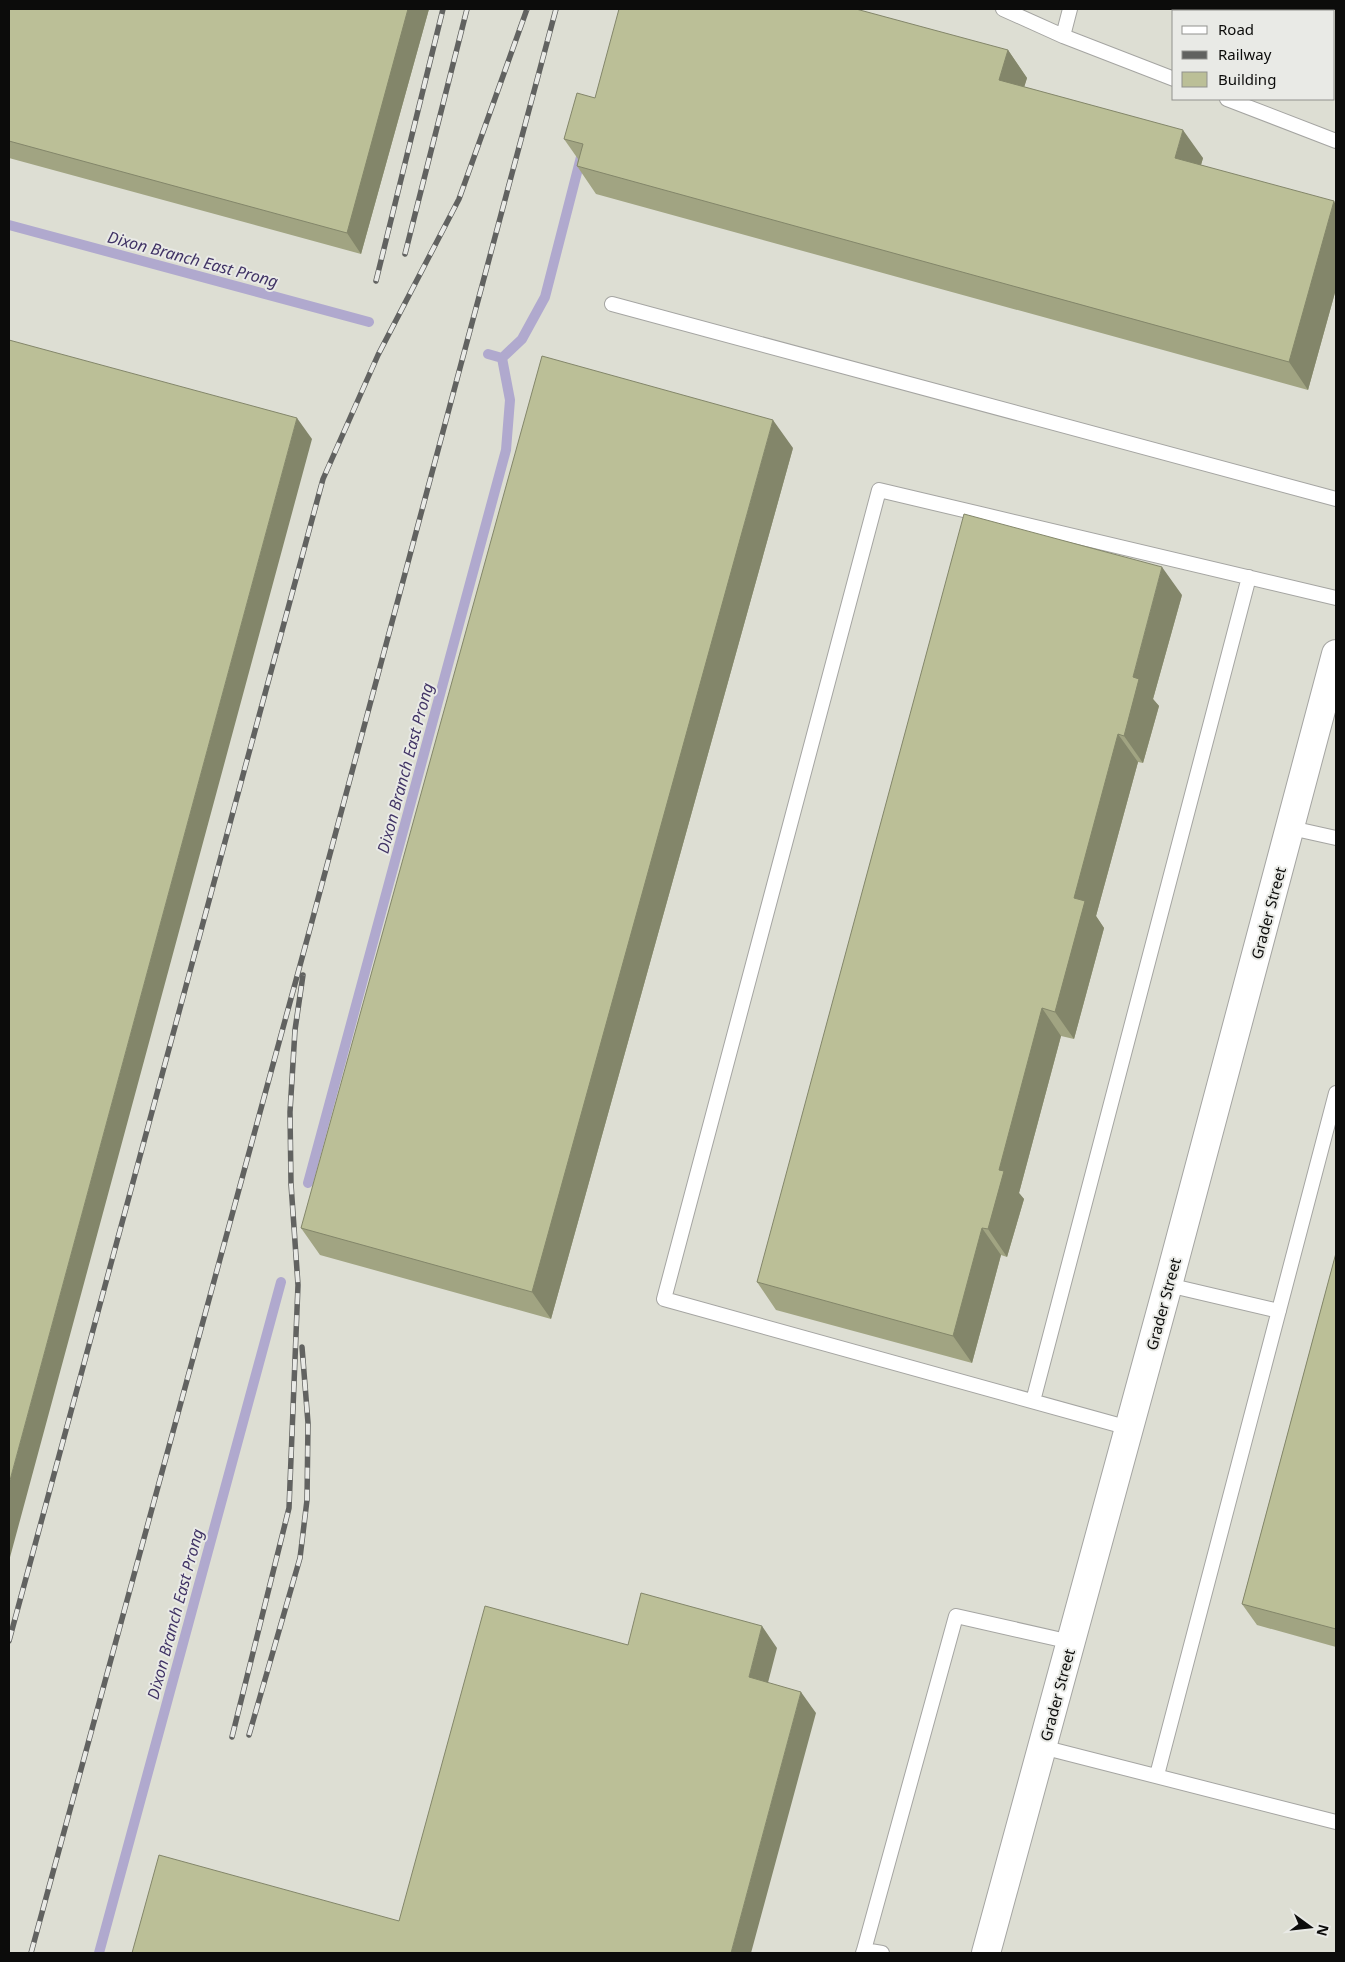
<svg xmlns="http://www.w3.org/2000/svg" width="1345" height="1962" font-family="'Noto Sans',sans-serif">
	<rect width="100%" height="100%" fill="#e9eae6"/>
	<!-- built -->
	<path fill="#ddded3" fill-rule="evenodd" d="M9 9H1336V1953H9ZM1174 11H1334V99H1174Z"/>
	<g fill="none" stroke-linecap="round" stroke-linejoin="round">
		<!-- stream -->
		<path stroke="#b0a9ce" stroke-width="10" d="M9 225 369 322
			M488 354 502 358 522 339 545 297 581 157
			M308 1183 506 450 510 400 502 358
			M99 1953 281 1282"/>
		<defs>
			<path id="lane" d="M1003 9 1063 36
				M1070 9 1063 36 1174 79
				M1227 99 1336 141
				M612 304 1336 499
				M1291 828 1336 838
				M1168 1285 1279 1311
				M1033 1401 1249 577
				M1129 1428 664 1299 879 490 1336 598
				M1042 1747 1336 1822
				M1157 1775 1336 1093
				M864 1950 956 1616 1071 1642
				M863 1953 864 1950 882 1953"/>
			<path id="street" d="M986 1953 1168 1285 1336 654"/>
		</defs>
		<!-- lane casing -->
		<use href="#lane" stroke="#a5a5a2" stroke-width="16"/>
		<!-- street casing -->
		<use href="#street" stroke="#a5a5a2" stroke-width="30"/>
		<!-- lane -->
		<use href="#lane" stroke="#fff" stroke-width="14"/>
		<!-- street -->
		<use href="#street" stroke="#fff" stroke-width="28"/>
		<defs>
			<path id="rail" d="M405 254 467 9
				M376 281 443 9
				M9 1641 323 479 378 355 459 199 527 9
				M249 1735 300 1558 307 1500 308 1423 302 1347
				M232 1737 289 1508 298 1285 291 1184 290 1112 295 1030 303 975
				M31 1953 311 925 556 9"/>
		</defs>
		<!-- rail casing -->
		<use href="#rail" stroke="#616260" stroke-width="5.5"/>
		<!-- rail -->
		<use href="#rail" stroke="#e9eae6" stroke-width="4" stroke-dasharray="11" stroke-linecap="butt"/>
	</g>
	<!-- wall -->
	<path fill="#a1a482" d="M9 9H429L361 254 9 158Z
		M1008 50 1027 78 1024 87 1203 158 1201 165 1336 205V289L1308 390 596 194 577 166 578 159 564 139 595 98Z
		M793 448 551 1319 320 1255 301 1228Z
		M1182 595 1153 699 1159 706 1143 763 1138 762 1096 916 1104 928 1074 1039 1061 1036 1019 1193 1024 1199 1007 1257 1001 1255 972 1363 776 1310 757 1282Z
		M1336 1253V1647L1257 1625 1242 1604Z"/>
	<!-- shaded-wall -->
	<path fill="#83866a" d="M408 9H429L361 254 347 233Z
		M1008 50 1027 78 1018 107 999 80Z
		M1183 130 1203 158 1195 185 1175 158Z
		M1334 201 1336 205V289L1308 390 1289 362Z
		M297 418 312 439 9 1561V1484Z
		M773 420 793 448 551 1319 532 1292Z
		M1162 567 1182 595 1153 699 1159 706 1143 763 1124 736 1133 677Z
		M1118 734 1138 762 1096 916 1104 928 1074 1039 1055 1012 1074 898Z
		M1042 1008 1061 1036 1019 1193 1024 1199 1007 1257 988 1229 999 1170Z
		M982 1228 1001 1255 972 1363 953 1336Z
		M762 1626 777 1648 764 1698 749 1677Z
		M801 1692 816 1713 751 1953H731Z"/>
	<!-- building -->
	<path fill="#bbbf97" stroke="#83866a" d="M9 9H408L347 233 9 141Z
		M619 9H856L1008 50 999 80 1183 130 1175 158 1334 201 1289 362 577 166 583 144 564 139 577 93 595 98Z
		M9 340 297 418 9 1484Z
		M542 356 773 420 532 1292 301 1228Z
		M964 514 1162 567 1133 677 1139 679 1124 736 1118 734 1074 898 1085 901 1055 1012 1042 1008 999 1170 1004 1171 988 1229 982 1228 953 1336 757 1282Z
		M1336 1253V1629L1242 1604Z
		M641 1593 762 1626 749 1677 801 1692 731 1953H132L159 1855 399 1921 485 1606 628 1645Z"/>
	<g text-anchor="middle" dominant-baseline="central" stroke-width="4" stroke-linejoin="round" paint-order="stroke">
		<!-- street labels -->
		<g font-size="15" fill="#0c0c0b" stroke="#e9eae6">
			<text transform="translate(1268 913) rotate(-75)">Grader Street</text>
			<text transform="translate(1163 1304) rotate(-75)">Grader Street</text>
			<text transform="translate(1057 1695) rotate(-75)">Grader Street</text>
		</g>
		<!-- water labels -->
		<g font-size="16" font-style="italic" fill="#403365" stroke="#e9eae6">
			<text transform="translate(193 259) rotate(15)">Dixon Branch East Prong</text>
			<text transform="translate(405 768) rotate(-75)">Dixon Branch East Prong</text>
			<text transform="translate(175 1614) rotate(-75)">Dixon Branch East Prong</text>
		</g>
	</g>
	<!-- border -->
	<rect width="1345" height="1962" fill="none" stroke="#0c0c0b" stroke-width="20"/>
	<!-- legend -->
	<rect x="1172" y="10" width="162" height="90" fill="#e9eae6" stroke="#91918e"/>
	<rect x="1182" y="26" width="25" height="8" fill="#ffffff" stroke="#91918e"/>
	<text x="1218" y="35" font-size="15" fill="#0c0c0b">Road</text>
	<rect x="1182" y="51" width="25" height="8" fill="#616260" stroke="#91918e"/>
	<text x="1218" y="60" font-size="15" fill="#0c0c0b">Railway</text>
	<rect x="1182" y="72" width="25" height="15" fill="#bbbf97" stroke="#91918e"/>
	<text x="1218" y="85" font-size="15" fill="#0c0c0b">Building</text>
	<!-- north arrow -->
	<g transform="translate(1310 1927) rotate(105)" stroke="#e9eae6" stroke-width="4" paint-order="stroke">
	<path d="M0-4L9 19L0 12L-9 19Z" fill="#0c0c0b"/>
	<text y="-8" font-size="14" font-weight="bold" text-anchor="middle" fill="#0c0c0b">N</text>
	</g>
</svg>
